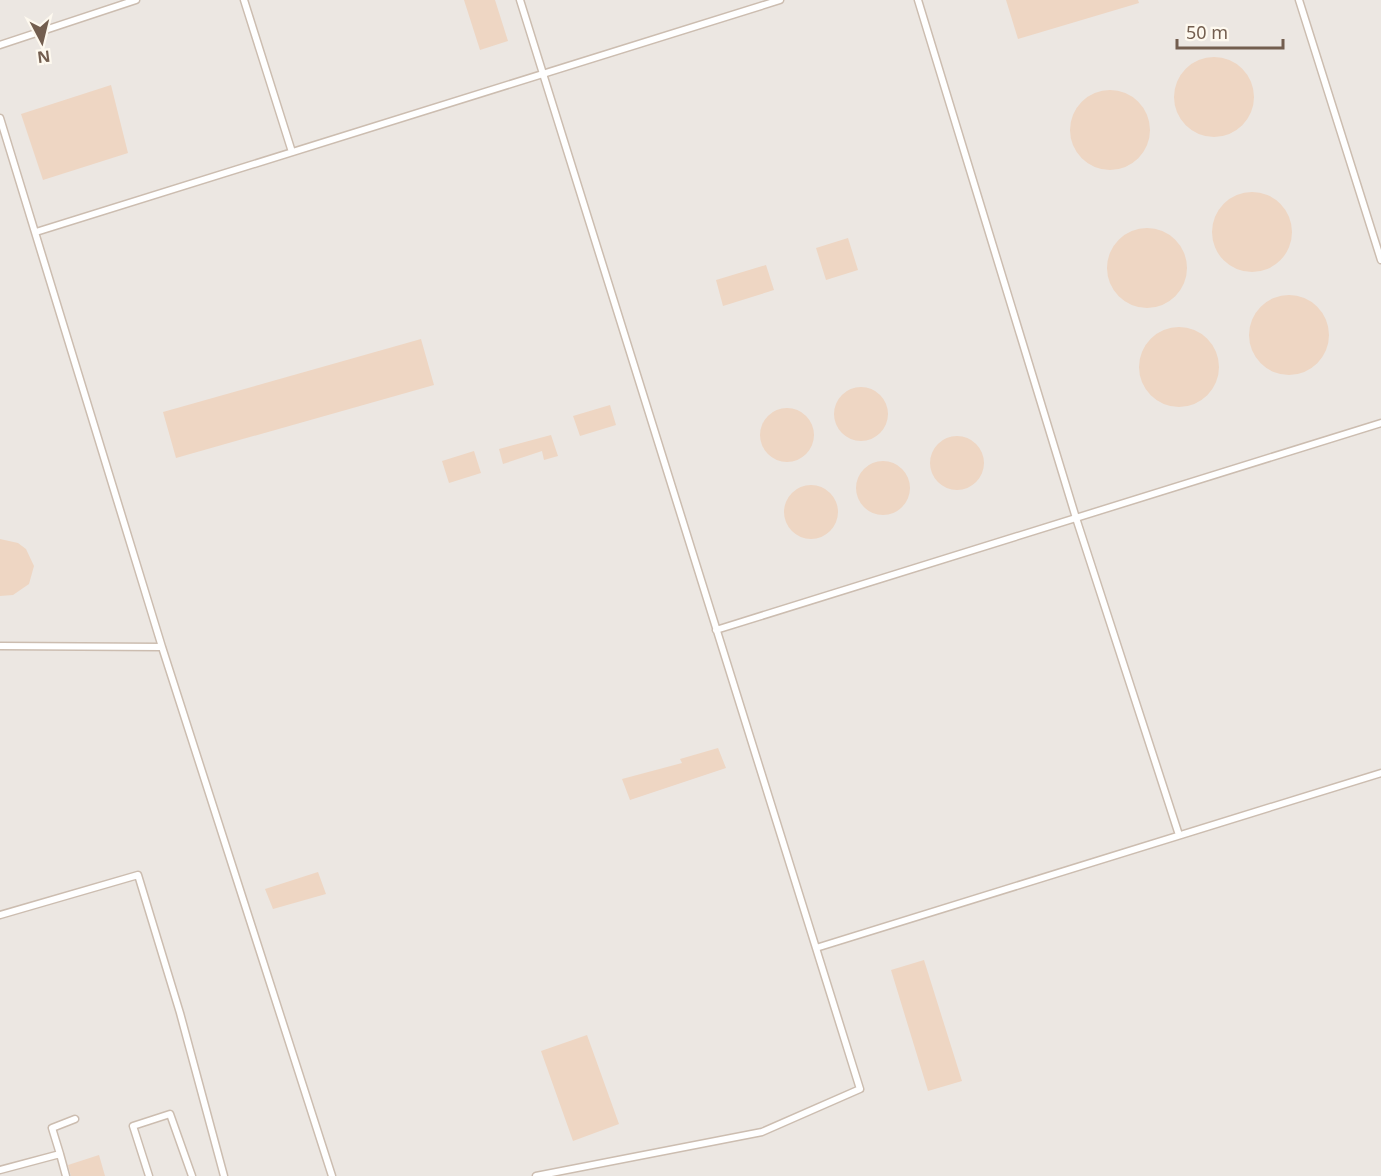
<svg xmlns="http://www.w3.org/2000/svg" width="1381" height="1176" font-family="'Noto Sans',sans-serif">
	<rect width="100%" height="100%" fill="#fbf5e9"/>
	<!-- industrial -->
	<path fill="#ece7e2" d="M0 0H1381V1176H0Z"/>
	<!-- building -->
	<path fill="#eed6c3" d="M464 0H495L508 41 480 50Z
		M1006 0H1138L1139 3 1018 39Z
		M1174 97a40 40 0 1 1 80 0a40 40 0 1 1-80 0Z
		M111 85 128 153 43 180 21 114Z
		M1070 130a40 40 0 1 1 80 0a40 40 0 1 1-80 0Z
		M1212 232a40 40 0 1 1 80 0a40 40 0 1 1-80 0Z
		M1107 268a40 40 0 1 1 80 0a40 40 0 1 1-80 0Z
		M848 238 858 270 826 280 816 248Z
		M766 265 774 290 723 306 716 280Z
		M1249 335a40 40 0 1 1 80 0a40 40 0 1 1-80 0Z
		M1139 367a40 40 0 1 1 80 0a40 40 0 1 1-80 0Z
		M421 339 434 385 176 458 163 412Z
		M834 414a27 27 0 1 1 54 0a27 27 0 1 1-54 0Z
		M610 405 616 425 580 436 573 416Z
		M760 435a27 27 0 1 1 54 0a27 27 0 1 1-54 0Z
		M551 435 558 456 544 460 542 451 503 464 499 449Z
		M930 463a27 27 0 1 1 54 0a27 27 0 1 1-54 0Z
		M474 451 481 473 449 483 442 461Z
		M856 488a27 27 0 1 1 54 0a27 27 0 1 1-54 0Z
		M784 512a27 27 0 1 1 54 0a27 27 0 1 1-54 0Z
		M0 539 18 543 26 549 34 566 29 584 13 595 0 596Z
		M718 748 726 768 630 800 622 779 682 763 680 759Z
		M318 872 326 894 273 909 265 889Z
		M924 960 962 1081 928 1091 891 970Z
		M587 1035 619 1124 573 1141 541 1051Z
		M99 1155 105 1176H71L68 1165Z"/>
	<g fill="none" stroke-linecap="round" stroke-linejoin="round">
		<defs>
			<path id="lane" d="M244 0 292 152
				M520 0 860 1089 762 1132 536 1176
				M918 0 1076 518 1179 835
				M1299 0 1381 260
				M0 45 136 0
				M0 118 162 647
				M36 232 780 0
				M716 630 1381 423
				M0 646 162 647 332 1176
				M0 915 138 875 180 1013 224 1176
				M816 948 1381 773
				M60 1154 52 1128 75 1119
				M0 1170 60 1154 66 1176
				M149 1176 133 1126 170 1114 192 1176"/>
		</defs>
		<!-- lane casing -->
		<use href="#lane" stroke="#ccbdb0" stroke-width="9"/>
		<!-- lane -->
		<use href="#lane" stroke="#fff" stroke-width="6"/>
	</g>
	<!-- north arrow -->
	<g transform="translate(42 42) rotate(173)" stroke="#fef9ef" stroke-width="4.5" paint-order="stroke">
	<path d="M0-4.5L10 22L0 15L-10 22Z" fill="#735e4f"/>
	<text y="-9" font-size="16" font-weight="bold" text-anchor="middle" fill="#735e4f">N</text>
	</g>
	<!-- scale -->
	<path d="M1177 39v9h106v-9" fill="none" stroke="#735e4f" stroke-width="3"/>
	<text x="1186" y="39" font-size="18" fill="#735e4f" stroke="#fef9ef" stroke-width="4.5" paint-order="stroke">50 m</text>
</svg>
